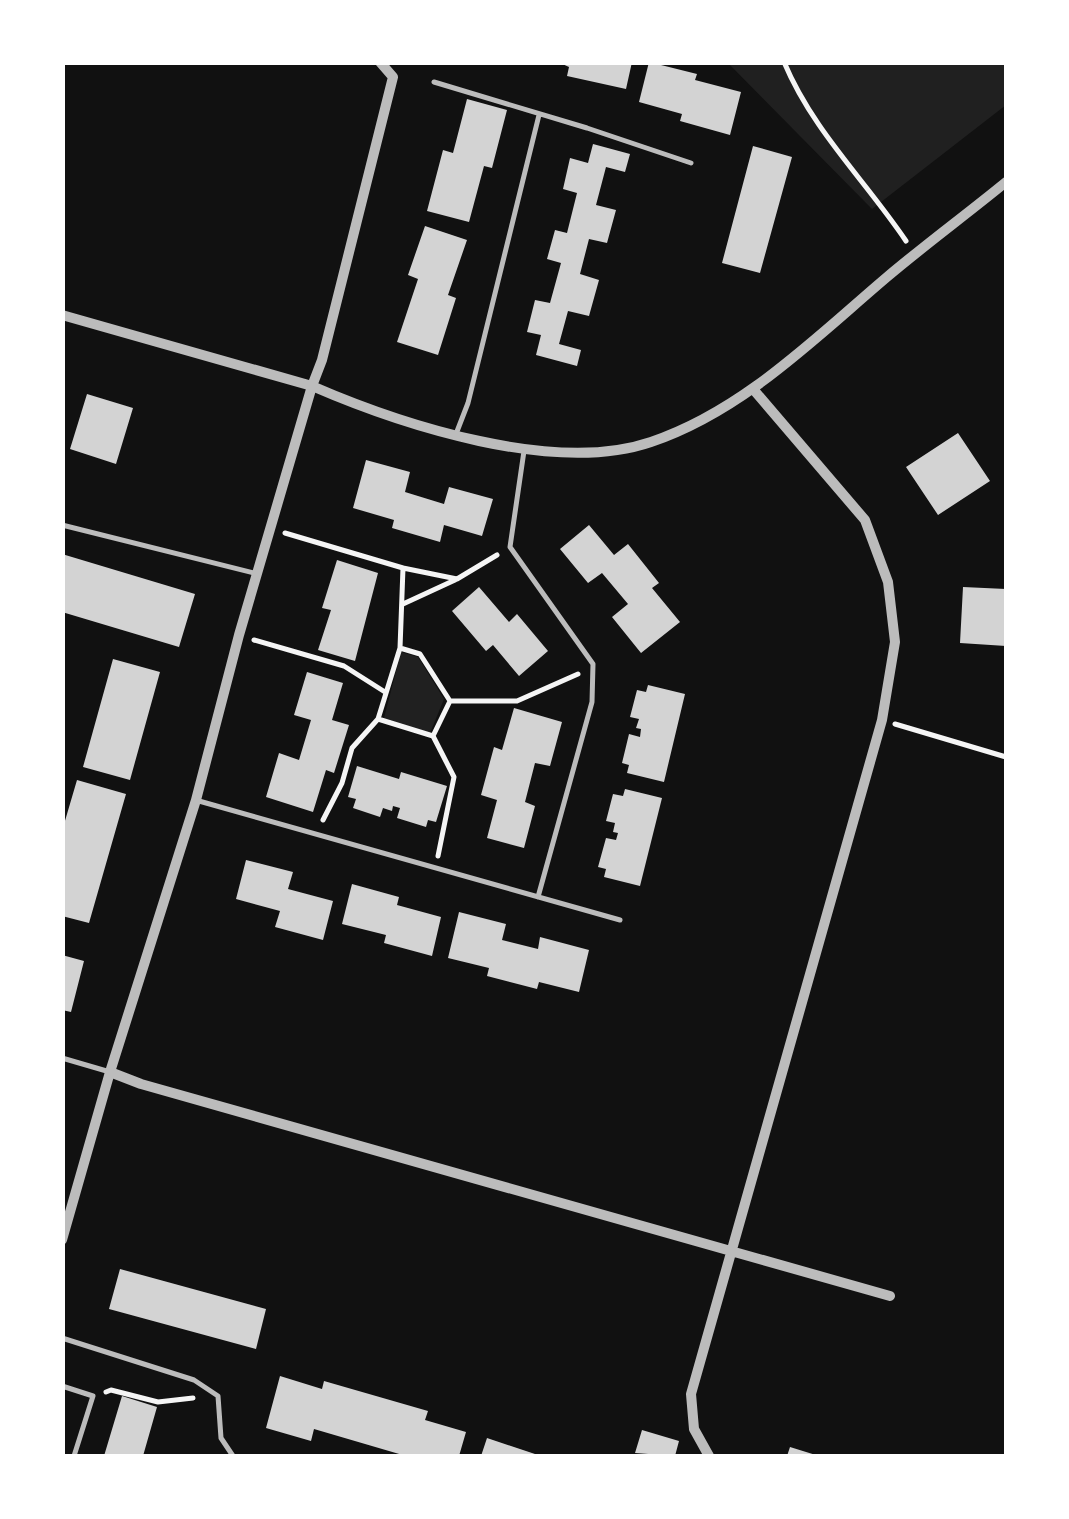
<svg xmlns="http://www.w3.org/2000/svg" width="1069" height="1519" font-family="'Nunito Sans',sans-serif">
	<rect width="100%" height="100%" fill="#111"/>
	<!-- green -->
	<path fill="#202020" d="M728 63H1006V105L872 209Z
		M401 652 418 657 444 699 430 733 384 718Z"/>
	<!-- building -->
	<path fill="#d3d3d3" d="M558 62H632L626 89 567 76 569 67Z
		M649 62 697 74 695 80 741 92 730 135 680 121 682 114 639 102Z
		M467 99 507 110 492 168 484 166 469 222 427 211 443 150 453 153Z
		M593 144 630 154 625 172 606 167 596 205 616 210 607 243 589 239 580 274 599 280 589 316 568 311 559 344 581 350 577 366 536 355 541 335 527 332 535 300 550 303 561 263 547 259 555 230 567 233 577 193 563 189 570 158 588 163Z
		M753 146 792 157 760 273 722 263Z
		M425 226 467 240 448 295 456 298 438 355 397 342 418 279 408 275Z
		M87 394 133 408 116 464 70 449Z
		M958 433 990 481 938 515 906 467Z
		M366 460 410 472 405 492 444 504 449 487 493 499 482 536 444 525 440 542 392 528 394 520 353 508Z
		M589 525 614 555 628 544 659 583 652 588 680 622 641 653 612 617 628 604 602 573 588 583 560 549Z
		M62 554 195 594 179 647 62 612Z
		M337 560 378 573 355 661 318 650 331 610 322 608Z
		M479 587 509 622 517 614 548 651 519 676 493 645 486 651 452 611Z
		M963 587 1006 589V646L960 643Z
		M113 659 160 672 130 780 83 767Z
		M307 672 343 683 332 720 349 725 334 773 326 770 313 812 266 797 279 753 299 760 311 720 294 715Z
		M648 685 685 694 664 782 627 773 629 765 622 763 629 734 640 737 641 729 636 728 639 719 630 717 637 690 646 692Z
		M514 708 562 722 550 766 535 763 525 802 535 806 524 848 487 838 497 800 481 795 494 747 502 750Z
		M357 766 399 779 401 772 447 786 436 822 428 820 426 827 397 818 400 808 393 806 392 811 383 808 380 817 353 808 356 799 348 797Z
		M77 780 126 794 89 923 62 916V831Z
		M625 789 662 798 640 886 604 877 606 869 598 867 606 838 616 840 618 833 613 832 615 823 606 821 613 794 623 796Z
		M246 860 293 872 288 889 333 901 323 940 275 927 280 911 236 899Z
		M352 884 399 897 397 905 441 917 432 956 384 943 386 935 342 924Z
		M459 912 506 924 502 940 538 949 540 937 589 950 579 992 539 982 537 989 487 976 489 968 448 958Z
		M62 955 84 961 71 1012 62 1010Z
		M120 1269 266 1309 256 1349 109 1309Z
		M280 1376 322 1389 324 1381 428 1411 425 1420 466 1432 459 1456H406L314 1429 311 1441 266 1428Z
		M122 1396 157 1407 143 1456H104Z
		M642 1430 679 1441 675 1456 635 1453Z
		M487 1438 541 1456H481Z
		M790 1447 819 1456H787Z"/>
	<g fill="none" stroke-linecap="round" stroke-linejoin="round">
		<!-- path -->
		<path stroke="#f5f5f5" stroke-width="5" d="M784 62C813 131 865 180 906 241
			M285 533 403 568 400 648 378 719 433 736 450 701H517L578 674
			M403 568 457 579 497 555
			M403 604 455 580
			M254 640 344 666 385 692
			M400 648 420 654 450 701
			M895 724 1006 757
			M433 736 454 777 438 856
			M323 820 342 783 352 748 378 719
			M106 1392 111 1390 158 1402 193 1398"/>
		<!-- service -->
		<path stroke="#bcbcbc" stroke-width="5" d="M434 82 587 128 691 163
			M456 434 468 403 539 115
			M524 451 510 547 593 664 592 702 538 897
			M62 525 258 574
			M199 801 620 920
			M62 1058 110 1072
			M62 1338 194 1380 218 1396 221 1438 233 1456
			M62 1386 93 1396 74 1456"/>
		<!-- minor -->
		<path stroke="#bcbcbc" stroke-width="10" d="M62 315 312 386C402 425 555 475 651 442 743 411 815 338 887 277 926 244 967 214 1006 182
			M110 1072 141 1084 890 1296
			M62 1240 110 1072 196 800 239 635 312 386 322 360 393 77 380 62
			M709 1456 694 1429 691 1394 882 720 895 642 888 582 865 520 753 389"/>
	</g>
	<!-- border -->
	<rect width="1069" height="1519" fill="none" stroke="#ffffff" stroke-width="130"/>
</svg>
